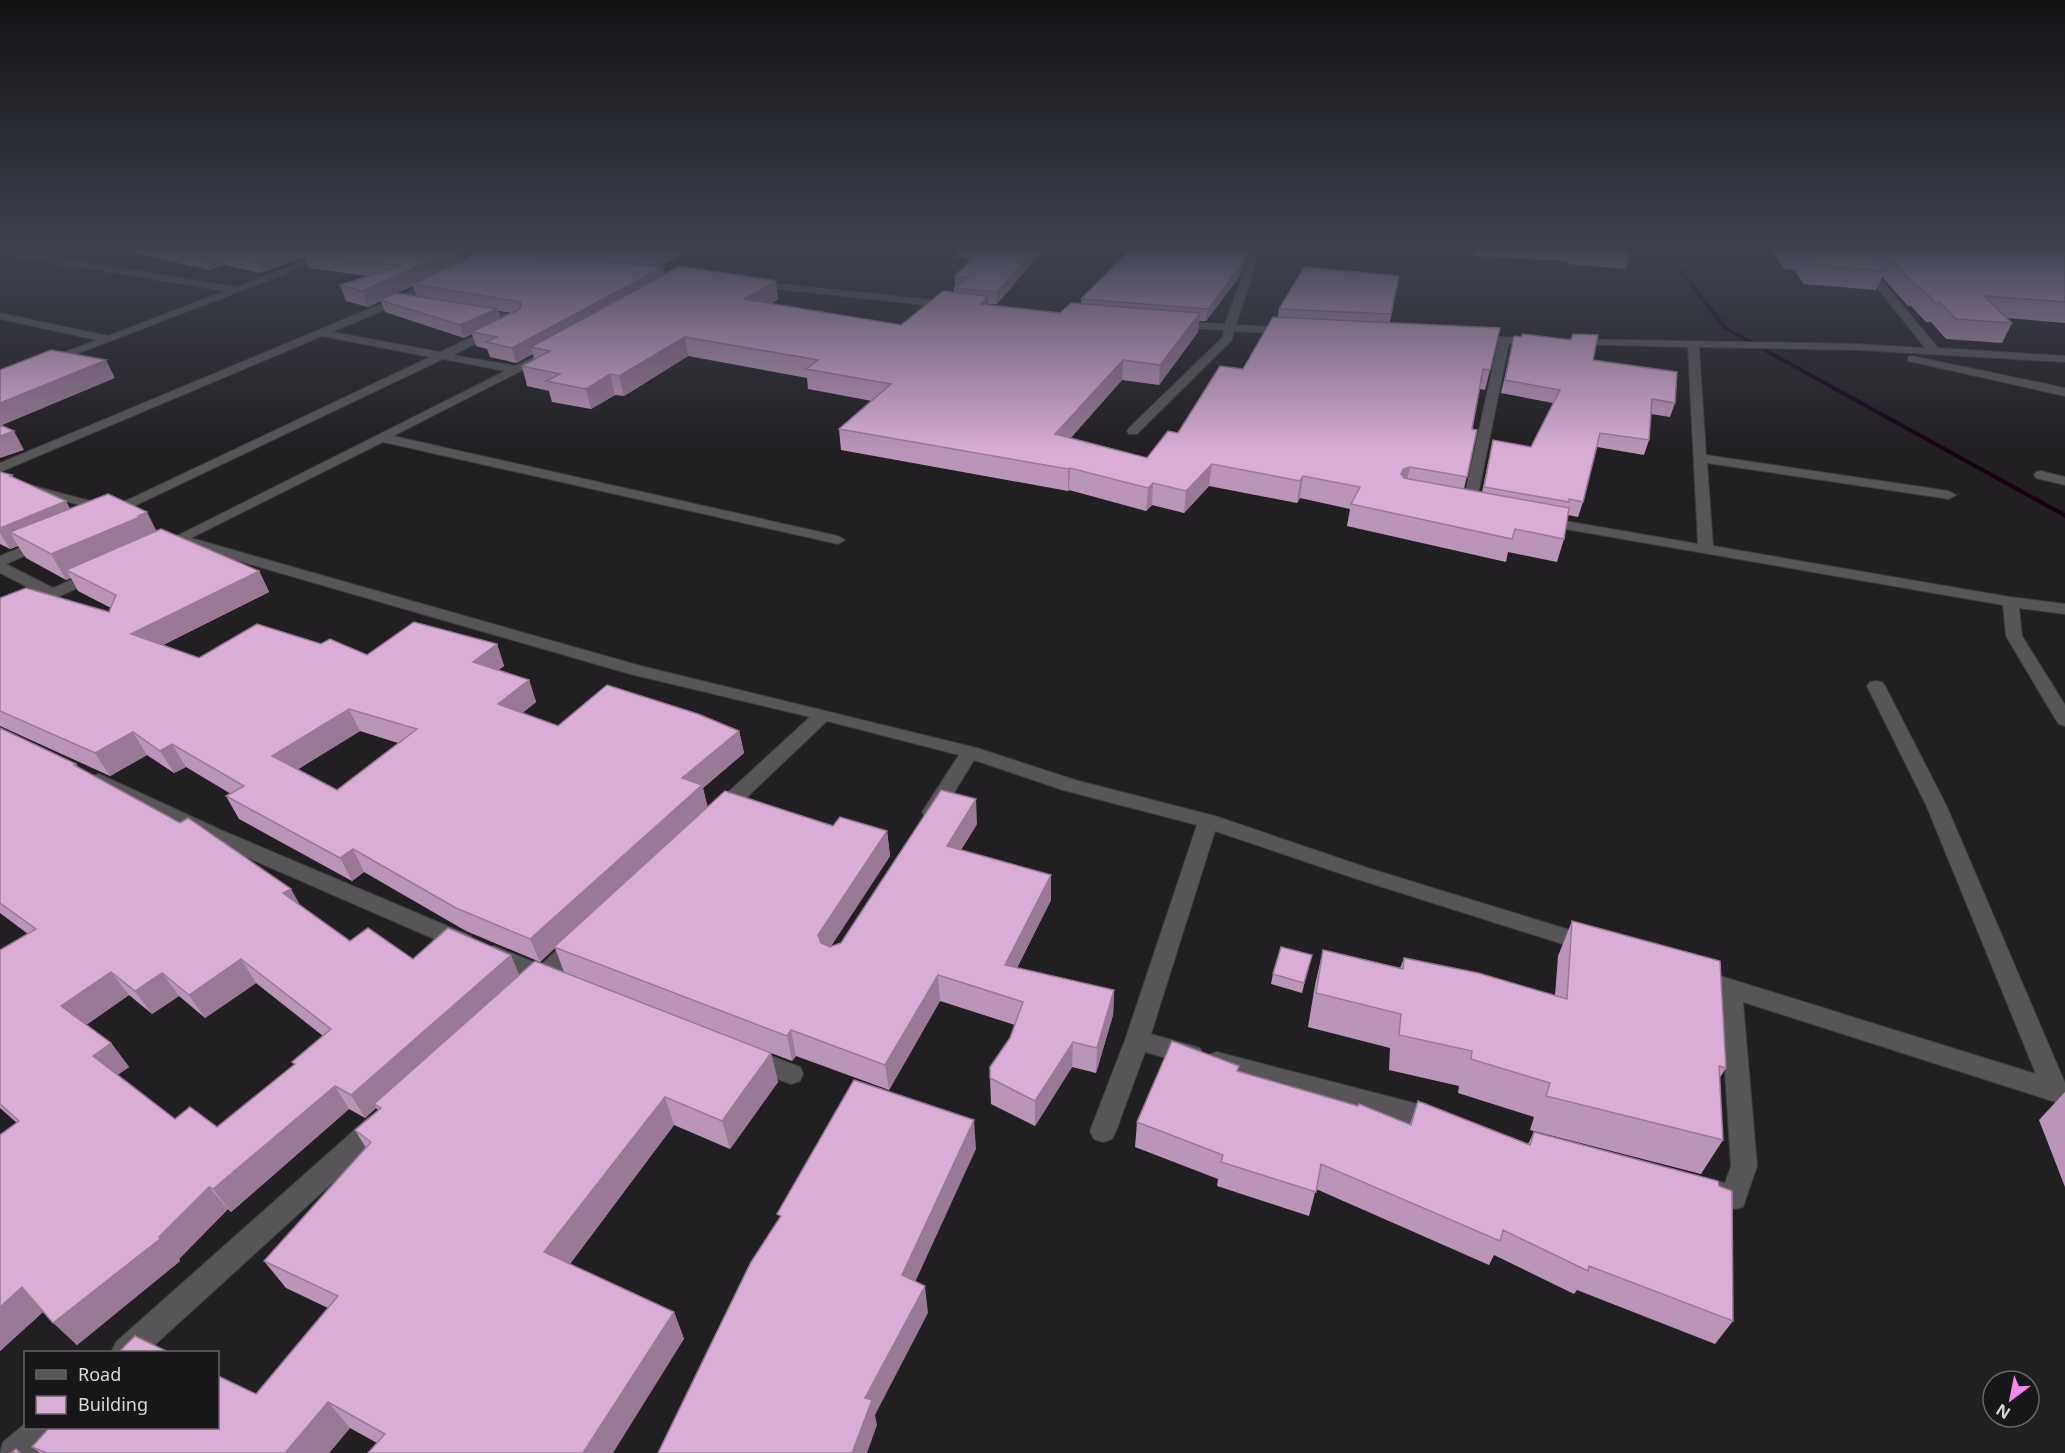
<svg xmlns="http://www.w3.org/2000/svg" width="2065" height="1453" font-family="'Noto Sans',sans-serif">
	<rect width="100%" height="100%" fill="#221f22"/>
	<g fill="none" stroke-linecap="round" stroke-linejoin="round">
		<!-- stream -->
		<path fill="#180018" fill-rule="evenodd" d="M1658 248H1664L1674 258 1727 327 2065 513V518L1723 329 1670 260Z"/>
		<defs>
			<path id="minor" d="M0 248 236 287 338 248H352L48 365 42 362 44 360 97 340 0 319V313L108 336 225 291 0 254Z
				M1252 248H1261L1236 325 1290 328 1295 331 1290 334 1234 331 1232 340 1137 434H1129L1127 431 1129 428 1223 337 1224 330 1174 327 1169 324 1174 321 1225 324Z
				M1846 248H1855L1938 348 2065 356V362L1858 350 1699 347 1706 455 1949 491 1956 495 1949 499 1707 463 1713 546 2010 597 2065 604V614L2019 608 2022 636 2065 705V726L2059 724 2056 720 2006 636 2003 605 1542 525 1535 521 1542 517 1698 544 1688 347 1573 344 1568 341 1569 339 1858 344 1925 348Z
				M434 279 442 281 403 302 332 332 440 352 508 320 472 314 471 312 476 309 519 316 524 319 453 355 515 366 540 354 544 353 550 356 393 436 838 536 845 540 838 544 383 442 191 538 641 666 977 748 1075 780 1215 816 1368 868 1596 938 1599 944 1596 950 1588 952 1354 878 1215 831 1151 1034 1200 1048 1203 1055 1200 1062 1191 1065 1145 1052 1116 1131 1112 1139 1103 1142 1094 1139 1090 1131 1125 1040 1197 825 1063 790 974 760 939 817 932 819 925 817 922 812 959 755 827 721 726 817 719 819 712 817 709 812 712 807 810 717 630 674 173 542 171 539 505 371 443 359 109 518 104 517 102 514 104 511 0 485V477L113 507 430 357 322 336 0 472V463L395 298Z
				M753 281 952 302 957 305 952 308 750 286 748 284Z
				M1474 336 1536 338 1541 341 1536 344 1509 343 1476 505 1484 509 1477 513 1464 510 1462 507 1498 343 1470 341 1469 339Z
				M1912 356 2065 388V396L1908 361V357Z
				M2041 471 2065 477V485L2036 478 2034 475 2036 472Z
				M42 539 47 540 49 543 47 546 6 564 53 588 92 571 97 569 105 574 102 577 0 623V612L41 594 0 573V556Z
				M1876 681 1882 682 1885 686 1947 807 2065 1083V1105L1743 1002 1757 1166 1743 1207C1729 1212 1715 1206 1701 1201L1697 1192 1701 1183 1710 1180 1725 1183 1731 1166 1720 994 1690 984 1687 978 1690 972 1698 969 2036 1074 1927 807 1867 686 1870 682Z
				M99 774 221 830 471 936 474 942 471 948 463 950 455 948 207 840 92 784 90 780 92 776Z
				M576 936 584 939 587 945 559 975 560 978 557 984 535 993 527 990 524 984 527 978 486 961 483 955 486 949 494 946 541 965 568 939Z
				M753 1049 800 1067 803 1074 800 1081 791 1084 744 1066 741 1059 744 1052Z
				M1217 1052 1437 1109 1446 1112 1450 1120 1446 1128 1437 1131 1217 1072 1208 1069 1205 1062 1208 1055Z
				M378 1114 387 1117 391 1125 387 1133 147 1352H111L116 1342 369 1117Z
				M26 1423V1428H59L54 1439 38 1453H0L3 1442Z"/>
		</defs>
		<!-- minor casing -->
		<use href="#minor" stroke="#3d3b3d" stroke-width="2"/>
		<!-- minor -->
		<use href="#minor" fill="#585558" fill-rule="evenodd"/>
	</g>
	<!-- wall -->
	<path fill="#bb95b8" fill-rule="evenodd" d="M113 248H694L658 267 665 275 778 299 771 304 901 325 954 292V288L955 287V276L971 260 957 257 956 248H1045L997 304H989V305L1060 313 1081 304V299L1240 276 1206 321H1199L1198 332 1159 385 1122 380 1070 438 1147 458 1178 433 1243 369 1278 317 1279 309 1399 276 1390 322 1490 370 1485 390 1480 389 1472 429 1477 430 1464 489 1482 492 1493 440 1531 447 1553 403 1501 393 1514 336 1593 360 1675 403 1670 417 1651 414 1649 440 1644 455 1597 447 1583 502 1578 517 1568 515 1564 539 1557 562 1508 552 1506 562 1347 526 1350 509 1300 498 1297 503 1209 486 1184 513 1152 505 1146 511 1069 490 1068 491 841 450 839 429 872 401 808 389 807 378 688 356 624 396 615 395 591 409 552 402 549 391 527 386 522 366 534 360 533 354 516 363 490 357 487 349 476 346 472 334 464 338 385 312 381 301 368 307 346 301 340 285 367 276 309 268 305 257 260 273 225 265 209 270ZM461 252 477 253 464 260ZM413 286 417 296 397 293ZM498 311 511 313 500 319Z
		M1472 248H1626L1629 256 1626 269 1568 264V261L1475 256Z
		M1766 248H2065V323L2007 318 2012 323 2002 343 1946 339 1931 322H1926L1911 306H1908L1882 277 1876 290 1803 284 1795 270 1784 269 1771 249Z
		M0 472 12 475 13 477 70 509 157 531 259 571 269 592 163 645 199 658 321 644 367 655 497 644 504 666 498 670 529 680 536 702 522 713 558 726 739 731 744 753 703 788 707 806 833 826 887 831 890 856 831 946 841 943 977 824 961 850 1051 875V900L1017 968 1114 990 1113 1015 1096 1073 1072 1067 1035 1126 991 1104 990 1078 1010 1038 1015 1025 940 1001 889 1090 796 1056 792 1061 771 1053 778 1082 730 1149 674 1125 570 1264 674 1312 684 1339 377 1443 350 1428 329 1453H40L32 1447 256 1394 328 1308 286 1288 264 1261 366 1148 355 1130 378 1110 376 1108 365 1118 349 1109 231 1212 228 1209 179 1259 180 1261 77 1345 43 1312 0 1351V1135L17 1123 0 1108V950L28 934 0 913V728L76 764 78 767 300 906 350 941 413 959 519 975 564 972 555 948 540 962 466 931 364 872 352 881 239 819 226 796 231 794 186 767 174 773 147 755 110 776 0 726V598L109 612 111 608 78 591 71 578 66 580 26 558 18 546 10 549 0 544ZM360 731 398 743 337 790 298 769ZM256 983 323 1036 292 1062 294 1065 217 1127 175 1119 117 1075 129 1067 111 1043 86 1025 129 995 152 1014 179 996 205 1018Z
		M1572 921 1726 1068 1719 1079 1723 1140 1701 1174 1530 1130 1534 1117 1458 1093 1459 1086 1389 1070 1390 1048 1308 1027 1315 985 1323 950 1400 968 1404 958 1555 996 1558 956Z
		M1309 965 1302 993 1271 984 1273 974Z
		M1238 1071 1410 1124 1418 1101 1528 1144 1534 1132 1733 1321 1715 1344 1577 1290 1574 1294 1494 1255 1489 1265 1316 1189 1309 1216 1217 1186 1218 1179 1135 1147 1137 1122Z
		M2065 1092V1187L2039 1120Z"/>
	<!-- shaded-wall -->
	<path fill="#997996" d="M288 248H330L304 253 305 257 260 273 255 260Z
		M457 248H460L465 262 413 284V286L382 300H380L381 301 368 307 362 291Z
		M666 248H694L655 268 653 255Z
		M1035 248H1045L997 304V292Z
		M1247 248H1250L1240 276 1206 321 1208 309Z
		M220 252 225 265 209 270 203 257Z
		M663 267 666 281 531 347 533 354 516 363 512 348Z
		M776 281 778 299 747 318 744 299Z
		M988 296 989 314 981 304Z
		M497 309 500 321 472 332V334L464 338 460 325Z
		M1200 313 1198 332 1159 385 1160 365Z
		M685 337 688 356 624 396 619 376Z
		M106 360 115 378 0 426V403Z
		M1123 360 1122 380 1055 456V434Z
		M610 374 615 395 591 409 586 389Z
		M14 431 24 450 0 458V436Z
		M1212 464 1209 486 1184 513 1186 491Z
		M1410 467 1405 489 1401 474 1403 469Z
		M1070 468 1069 490 1068 491V469Z
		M1303 476 1300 498 1297 503 1300 481Z
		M1153 483 1152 505 1146 511 1148 488Z
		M66 501 77 521 10 532 18 546 10 549 0 533V528Z
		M147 512 160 538 66 570 71 578 66 580 51 554Z
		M259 571 269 592 143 655 131 634Z
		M497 644 504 666 481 684 473 662Z
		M529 680 536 702 506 726 498 704Z
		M349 709 360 731 284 778 272 756Z
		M739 731 744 753 703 788 708 808 554 947 555 948 540 962 530 939 682 778Z
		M133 732 147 755 110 776 95 753Z
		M172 744 186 767 174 773 160 751Z
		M976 799 977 824 948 871 947 846Z
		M887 831 890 856 822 960 818 935Z
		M353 849 364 872 352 881 340 858Z
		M1051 875V900L1005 990V965Z
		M291 889 304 912 283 893Z
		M511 955 521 979 374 1104 376 1108 365 1118 351 1095Z
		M241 959 256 983 205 1018 189 995Z
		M111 972 129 995 80 1029 61 1006Z
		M162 973 179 996 152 1014 135 991Z
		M938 975 940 1001 889 1090 885 1065Z
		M1114 990 1113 1015 1096 1073 1097 1048Z
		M791 1030 796 1056 792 1061 787 1036Z
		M1073 1042 1072 1067 1035 1126V1101Z
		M111 1043 129 1067 112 1079 93 1056Z
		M771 1053 778 1082 730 1149 722 1121Z
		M335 1086 349 1109 231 1212 213 1189Z
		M665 1097 674 1125 558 1279 544 1252Z
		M974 1120 976 1149 906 1302 902 1275Z
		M209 1187 228 1209 179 1259 180 1261 77 1345 53 1323 159 1237Z
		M925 1286 928 1313 875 1415 877 1425 867 1453H852L865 1398Z
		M22 1287 46 1309 0 1351V1307Z
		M674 1312 684 1339 613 1453H583Z
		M328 1402 350 1428 329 1453H285Z"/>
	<!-- building -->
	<path fill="#daadd6" stroke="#997996" stroke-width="1.5" fill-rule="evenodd" d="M166 248H288L255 260 220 252 203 257Z
		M315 248H457L362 291 340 285 400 266 304 253Z
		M573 248H666L653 255Z
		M972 248H1035L997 292 954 288 967 277 955 276 981 250Z
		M1132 248H1247L1241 265 1208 309 1081 299Z
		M1567 248H1626L1629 256 1572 251V249Z
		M1789 248H1866L1885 271 1811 265 1802 252 1791 251Z
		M1881 248H2065V302L1984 296 2012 323 1956 319 1940 302H1935L1920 287H1917Z
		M481 251 663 267 512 348 486 342 497 337 472 332 520 309 521 302 413 284Z
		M680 266 776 281 744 299 901 325 943 291 988 296 981 304 1060 313 1071 303 1200 313 1160 365 1123 360 1055 434 1147 458 1168 431 1178 433 1220 366 1243 369 1273 317 1500 328 1490 370 1483 369 1472 429 1477 430 1467 477 1410 467 1403 469 1401 474 1404 478 1569 508 1564 539 1515 529 1512 539 1351 504 1360 487 1303 476 1300 481 1212 464 1186 491 1153 483 1148 488 1070 468 1068 469 839 429 891 384 806 369 818 360 685 337 619 376 610 374 586 389 546 381 560 374 522 366 550 351 531 347Z
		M1304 267 1399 276 1391 314 1279 309Z
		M396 293 497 309 460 325 380 300Z
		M1522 334 1571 340 1573 334 1598 335 1593 360 1677 372 1675 403 1652 399 1649 440 1600 433 1583 502 1569 499V502L1484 487 1493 440 1531 447 1560 390 1505 380 1514 336 1522 337Z
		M51 350 106 360 0 403V370Z
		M0 425 14 431 0 436Z
		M0 472 12 475 10 476 66 501 0 528Z
		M108 494 147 512 138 516 140 517 51 554 10 532Z
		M161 529 259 571 131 634 199 658 257 624 321 644 330 639 367 655 414 622 497 644 473 662 529 680 498 704 558 726 607 685 698 714 739 731 682 778 702 785 530 939 456 908 353 849 340 858 226 796 244 786 172 744 160 751 133 732 95 753 0 711V598L26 588 109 612 116 595 66 570ZM349 709 417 729 337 790 272 756Z
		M0 728 76 764 74 765 180 823 188 818 291 889 283 893 350 941 368 928 413 959 448 928 511 955 351 1095 335 1086 213 1189 209 1187 159 1237 160 1239 53 1323 22 1287 0 1307V1135L19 1121 0 1104V950L36 929 0 903ZM241 959 331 1029 292 1062 295 1064 217 1127 190 1107 175 1119 93 1056 111 1043 61 1006 111 972 135 991 162 973 189 995Z
		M941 790 976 799 947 846 1051 875 1005 965 1114 990 1097 1048 1073 1042 1035 1101 990 1078V1067L1010 1038 1023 1002 938 975 885 1065 791 1030 787 1036 554 947 725 791 833 826 840 817 887 831 818 935 821 943 830 947 841 943Z
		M1572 921 1720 961 1726 1068 1719 1066 1723 1140 1546 1096 1550 1083 1471 1059 1472 1051 1399 1035 1401 1014 1316 993 1323 950 1403 969 1404 958 1478 973 1567 999Z
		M1281 947 1312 955 1304 983 1273 974Z
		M535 961 771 1053 722 1121 665 1097 544 1252 674 1312 583 1453H368L385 1434 328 1402 285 1453H47L32 1447 49 1428H218V1376L256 1394 338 1296 264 1261 371 1142 355 1130 381 1108 374 1104Z
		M1172 1041 1239 1066 1237 1071 1358 1106 1359 1104 1411 1125 1418 1101 1530 1145 1534 1132 1718 1181 1719 1186 1732 1191 1733 1321 1589 1266 1588 1271 1503 1230 1500 1241 1321 1164 1316 1192 1221 1162 1223 1155 1137 1122Z
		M854 1080 974 1120 902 1275 925 1286 865 1398 872 1400 852 1453H658L751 1262 781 1216 777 1214Z
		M135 1336 170 1353H118Z
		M16 1449 20 1453H11Z"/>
	<!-- sky -->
	<linearGradient id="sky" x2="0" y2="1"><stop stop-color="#131113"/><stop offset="0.55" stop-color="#3e424f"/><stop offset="1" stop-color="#3e424f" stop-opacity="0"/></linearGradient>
	<rect width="2065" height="452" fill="url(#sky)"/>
	<!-- legend -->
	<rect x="24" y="1351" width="195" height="78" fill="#191619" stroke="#666466" stroke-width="1.5"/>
	<rect x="36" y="1370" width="30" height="9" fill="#585558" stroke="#666466" stroke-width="1.5"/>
	<text x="78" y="1381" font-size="18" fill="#dad8da">Road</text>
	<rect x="36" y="1396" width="30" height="18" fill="#daadd6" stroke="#666466" stroke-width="1.5"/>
	<text x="78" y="1411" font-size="18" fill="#dad8da">Building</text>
	<!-- north arrow -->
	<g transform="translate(2011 1399) rotate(212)"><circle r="28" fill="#191619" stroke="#666466" stroke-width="1.5"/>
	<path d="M0-4.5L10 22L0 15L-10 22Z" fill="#f489ef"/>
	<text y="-9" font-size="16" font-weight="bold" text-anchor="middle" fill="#dad8da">N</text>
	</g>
</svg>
